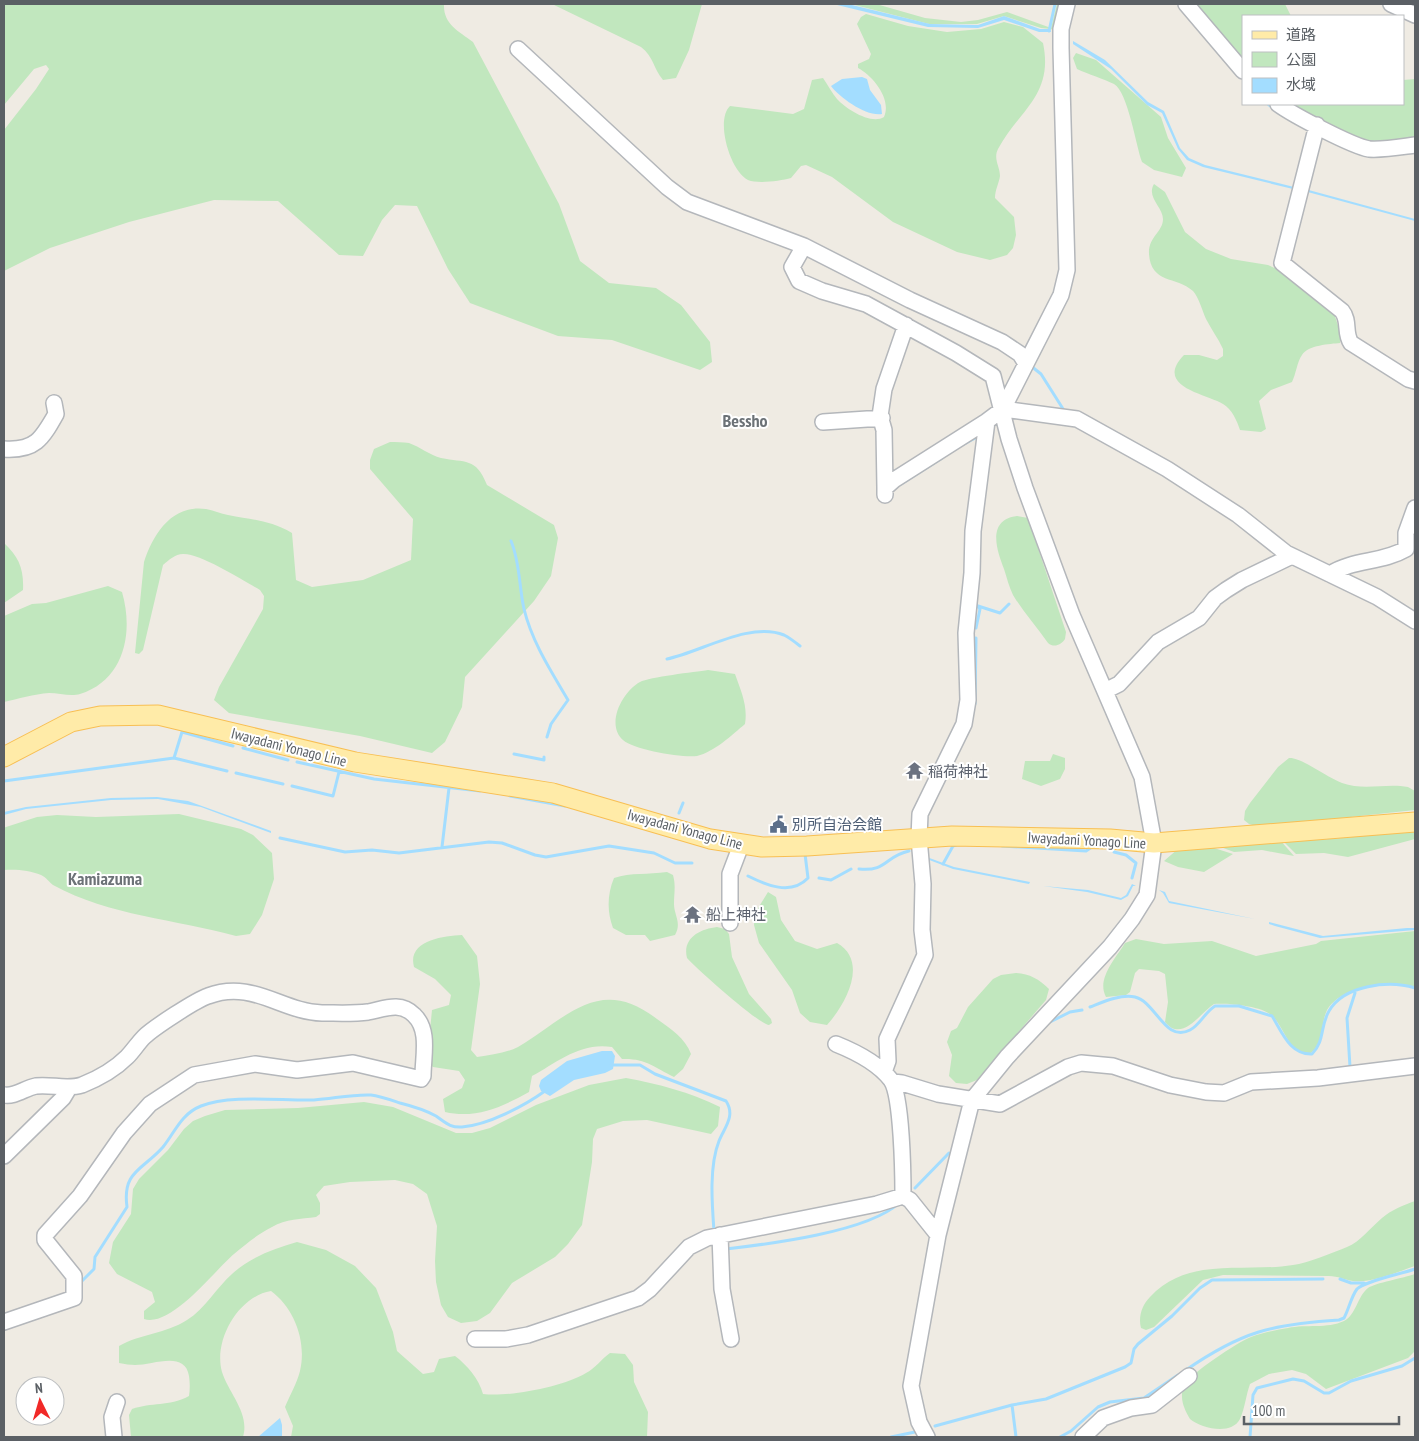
<svg xmlns="http://www.w3.org/2000/svg" width="1419" height="1441" font-family="'PT Sans Narrow','Noto Sans JP',sans-serif">
	<rect width="100%" height="100%" fill="#efebe3"/>
	<!-- green -->
	<path fill="#c1e7be" d="M4 4H444C443 24 458 31 473 42L559 204 580 261 609 283 656 288 681 305 710 342 712 362 700 370 612 340 558 336 470 303 448 269 417 206 395 205 382 220 363 256 339 255 278 201 214 200 129 222 50 248 4 271V130L36 89 49 69 46 65 34 69 4 105Z
		M552 4H702L689 50 676 78 663 80C653 68 654 57 641 47Z
		M851 4H876L925 18 961 22 978 20 1007 12 1051 28 1057 4H1062L1056 33 1051 29 1041 28 1004 16 977 24H929Z
		M1196 4H1285L1291 16H1243V61Z
		M866 14 908 26 947 32 981 29 1004 22 1023 27 1043 43C1054 95 1019 110 998 149 993 159 1000 166 1000 176 999 183 995 190 995 198L1014 217 1016 235 1013 248 1007 255 990 260 957 252 893 222 832 177 806 165 801 166 791 178C780 181 758 184 748 180 730 171 715 120 730 106L793 114 804 109 812 80 823 78C828 85 832 93 837 99 846 109 871 125 884 117 892 99 873 76 858 68V64L869 59 871 54 857 24 861 17Z
		M1076 53 1096 60 1161 117 1168 138 1186 168 1182 177 1154 170 1142 162C1136 146 1128 92 1114 84 1104 79 1088 74 1077 69L1073 58Z
		M1415 79V140L1369 143 1288 104H1403V80Z
		M1154 184 1165 192 1185 232 1206 249 1231 259 1268 265 1279 270 1333 310 1341 335 1340 343C1330 344 1308 345 1302 355 1297 362 1296 374 1292 382L1271 390 1259 401 1266 429 1261 432 1240 430C1237 421 1232 409 1223 404 1207 394 1153 387 1184 355H1199L1217 360 1223 356V349C1218 338 1211 329 1206 319 1202 310 1199 298 1193 291 1176 276 1151 284 1149 254 1148 237 1163 232 1163 219 1163 207 1146 197 1154 184Z
		M390 442C396 442 403 442 409 443 420 447 430 455 441 458 465 463 476 457 487 485L554 525 558 538 551 576 534 601 465 677 462 707 445 742 432 753 360 736 229 713 214 700 219 687 263 609 264 596 260 590C244 581 200 553 183 554 175 554 169 560 163 565L143 650 139 654 135 653 144 562C153 534 172 504 206 509 213 510 221 514 228 515 253 520 269 520 292 533L296 580 312 587 363 580 411 560 413 519 370 469V460L374 449Z
		M1017 516 1028 518 1066 632 1065 639C1061 645 1054 648 1048 643 1037 627 1023 612 1013 595 1009 587 1007 578 1004 569 997 551 986 520 1017 516Z
		M4 543C19 557 24 569 23 590L4 603Z
		M108 586 122 592C134 633 124 680 80 694 71 697 59 693 49 693 34 694 18 699 4 702V616L32 604 46 603Z
		M708 670 735 674C741 691 748 706 745 724 732 735 714 752 697 756 682 758 634 750 623 740 605 724 623 691 640 682 649 677 695 672 708 670Z
		M1053 754 1065 758V769L1060 779 1041 786 1022 779 1025 761H1050Z
		M1289 758C1301 757 1328 778 1342 783 1364 791 1386 783 1408 787L1415 791V810L1259 827 1249 824 1244 820 1245 811 1250 803 1278 767Z
		M179 814 241 829 253 835 272 853 274 879 262 915 250 934 236 936C175 919 110 916 53 885 49 882 46 877 41 875 30 870 15 869 4 870V828L6 827 37 817 57 815 96 817Z
		M1415 828V839L1348 857 1324 853 1296 854 1282 840C1327 842 1371 835 1415 828Z
		M1280 840 1294 856 1262 850 1234 852 1218 846Z
		M1179 848H1214L1233 854 1204 872 1178 867 1164 861Z
		M667 872 673 875C676 886 674 893 674 904 674 915 682 923 675 935L650 941 645 935H626L613 928C607 912 607 895 614 878 631 872 648 875 667 872Z
		M768 892 776 897 781 920 795 941 817 949 837 943C869 961 846 1004 827 1025L810 1022 800 1013 792 990 759 943 754 925 755 913Z
		M717 927 725 929 729 934 732 957 749 994 771 1019 772 1023 769 1025C757 1023 697 969 687 958 682 938 700 929 717 927Z
		M1415 931V987C1391 979 1341 986 1327 1010 1320 1025 1325 1041 1311 1053 1287 1055 1286 1027 1271 1015 1261 1006 1228 1003 1214 1004 1200 1013 1182 1043 1165 1022L1168 1002 1165 974 1159 971 1139 969 1135 973 1130 992 1126 995 1106 997C1096 979 1116 958 1125 943L1136 939 1164 944 1212 941 1256 956 1316 944 1321 941Z
		M462 935 477 956 480 984 471 1050 477 1057C491 1055 506 1053 518 1047 567 1018 599 974 657 1019 671 1029 685 1038 691 1054L683 1069 674 1077C654 1067 645 1058 622 1059L612 1047C580 1042 558 1062 532 1076L529 1092C502 1107 476 1119 445 1112L443 1099 462 1088 465 1080 459 1071 433 1067 427 1061 432 1010 449 1005 451 995 435 979 414 967C407 941 442 936 462 935Z
		M1016 973C1030 974 1039 979 1049 989L1046 1000 977 1080 967 1084 956 1083 949 1076 952 1055 947 1042 951 1031 957 1028 968 1007 993 979 1001 975Z
		M626 1078C658 1084 690 1092 720 1107L718 1126 711 1134 647 1120 623 1121 597 1129 593 1139 592 1162 582 1225 568 1244 555 1257 512 1283 490 1313 477 1321 461 1323 448 1317 441 1305 436 1282 435 1261 437 1226 427 1194 413 1184 395 1180 350 1182 324 1186 316 1195 320 1203V1214L316 1217C301 1219 286 1219 272 1227 258 1234 246 1244 234 1254 215 1270 171 1328 144 1319V1311L155 1302 152 1292 117 1274 109 1263 113 1242 131 1214 133 1189 139 1179 168 1150 184 1129 193 1121 205 1116 225 1110 298 1108 364 1102 393 1107 456 1133H472L490 1128 536 1105 589 1085Z
		M1415 1201V1266C1397 1272 1373 1283 1353 1281 1345 1280 1338 1276 1329 1276L1223 1275 1203 1280 1154 1327 1146 1330 1141 1328C1138 1317 1142 1305 1150 1297 1188 1256 1243 1273 1293 1265 1308 1263 1332 1253 1347 1247 1360 1242 1371 1227 1382 1218 1391 1210 1404 1205 1415 1201Z
		M297 1242 326 1250 355 1266 376 1288 393 1332 397 1351 423 1374 434 1372 439 1359 455 1356C467 1365 479 1379 483 1394 510 1397 563 1387 586 1373 596 1368 601 1359 610 1353L625 1354 633 1365 634 1382 648 1412 647 1437H291L293 1426 285 1407C290 1395 297 1383 300 1371 307 1341 294 1308 271 1291 239 1296 213 1340 222 1372 229 1394 250 1413 243 1437H131L129 1415 132 1409C152 1402 168 1407 189 1396 190 1389 190 1384 189 1376 185 1350 153 1365 135 1365 130 1365 125 1364 119 1363V1346C140 1334 165 1334 187 1320 205 1309 217 1287 232 1274 249 1258 275 1248 297 1242Z
		M1415 1274V1347L1414 1352 1408 1358 1326 1389 1306 1374 1292 1370 1269 1374 1250 1384C1246 1395 1245 1408 1240 1419 1231 1436 1201 1428 1190 1419 1184 1409 1179 1398 1184 1386 1189 1374 1238 1342 1251 1337 1262 1333 1276 1330 1288 1328 1306 1324 1327 1329 1344 1321 1356 1315 1357 1297 1368 1288 1375 1283 1404 1278 1415 1274Z"/>
	<!-- water -->
	<path fill="#a3ddff" d="M833 4H848L930 24 978 25 1004 16 1040 29H1050L1051 32H1039L1004 20 978 28 928 27Z
		M1073 41 1105 60 1148 102 1164 111 1180 148 1189 158 1205 165 1294 187 1293 189 1203 167 1187 160 1178 149 1162 113 1147 105 1111 69 1073 44Z
		M862 77 867 79 870 90 881 105 882 114C867 117 840 98 831 86L842 79Z
		M1305 189 1415 219V221L1304 191Z
		M157 797 188 801 271 831V833L201 807 158 799 111 800 26 809 4 815V812L26 807 111 798Z
		M924 856 954 867 1030 882 1029 884 953 869 924 858Z
		M1132 884 1136 886H1133L1128 896 1121 900 1087 892 1043 886 1088 890 1121 898 1126 895Z
		M1159 890 1165 892 1169 901 1255 919 1169 903 1163 893Z
		M1269 922 1323 936 1407 928H1415V930L1320 938 1275 926 1269 924Z
		M602 1051H612L615 1056 613 1069 605 1073 574 1080 550 1096 541 1091 539 1086 541 1080 567 1061Z
		M280 1418 282 1425V1437H258Z"/>
	<g fill="none" stroke-linecap="round" stroke-linejoin="round">
		<!-- stream -->
		<path stroke="#a3ddff" stroke-width="3" d="M1049 31 1055 4
			M1268 104 1274 109
			M1031 366 1041 374 1065 412
			M964 444 977 437
			M901 484 942 458
			M511 541C520 562 519 587 524 609 532 642 551 671 568 700L551 724 547 737
			M975 603 980 609 976 628
			M978 606 1000 613 1009 604
			M667 659C701 652 750 621 784 635 790 638 795 642 800 646
			M975 704 976 638
			M243 748 288 760
			M514 754 544 760V757
			M174 758 182 732 233 746
			M297 762 374 779 480 791 481 789
			M236 773 283 784
			M4 781 174 758 227 771
			M292 786 333 796 339 772
			M510 796 565 806
			M679 813 683 803
			M280 838 345 852 372 850 399 853 489 842 502 843 535 855 546 857 609 846 654 853 675 863H692
			M1002 846 1086 851 1092 847
			M442 847 449 788
			M1114 852 1126 855 1136 863 1132 878
			M943 864 953 846 956 845
			M859 869C887 872 885 856 909 851
			M748 876C766 885 791 896 808 878L805 854
			M819 878 831 880 851 869
			M1090 1007C1103 1002 1120 994 1135 997 1156 1002 1165 1043 1190 1030 1200 1025 1205 1012 1215 1006H1239L1272 1016C1282 1032 1290 1055 1312 1054 1325 1041 1320 1026 1329 1011 1344 985 1389 980 1415 988
			M1046 1024 1070 1012 1082 1010
			M611 1065H640L655 1074 726 1101C736 1116 724 1128 719 1141 709 1166 712 1204 714 1231
			M1353 1067H1350L1347 1018 1355 993
			M915 1188 949 1153
			M726 1249C769 1244 868 1232 899 1203
			M1340 1279 1351 1283H1364
			M80 1283 94 1269 95 1257 127 1207C122 1171 143 1170 163 1147 175 1132 181 1114 201 1106 230 1094 282 1101 314 1100 332 1099 352 1094 371 1095 380 1096 391 1100 400 1103 412 1106 425 1110 436 1116 445 1122 450 1128 462 1127 488 1125 524 1106 545 1091
			M1186 1370C1241 1332 1272 1324 1339 1320L1344 1318C1349 1309 1351 1297 1357 1289 1365 1281 1401 1274 1415 1269
			M1012 1405 1016 1437
			M935 1426 1012 1405 1046 1399 1125 1367 1131 1363 1134 1349 1138 1344 1172 1316 1200 1288 1212 1280 1323 1279
			M891 1437 915 1432
			M1060 1437 1071 1431 1098 1407 1110 1402 1144 1398 1178 1375
			M1250 1437 1253 1395 1257 1388 1293 1379 1304 1381 1324 1393H1329L1351 1381 1402 1366 1415 1358"/>
		<defs>
			<path id="minor" d="M1186 4 1243 71
				M1391 4 1415 15
				M518 49 667 187 687 202 804 246 910 300 1002 342 1020 354 1025 362
				M1278 104C1293 115 1352 146 1369 149 1384 150 1400 147 1415 145
				M1317 125 1282 263 1342 311C1350 321 1344 333 1351 343L1408 379 1415 381
				M804 246 792 267 799 281 822 291 866 304 956 353 993 376 1009 439 1025 488 1072 615 1142 777 1154 843 1147 895 1132 919 1110 947 1007 1057 972 1100 938 1235 911 1386 919 1422 927 1437
				M1003 409 1077 419 1167 469 1238 515 1286 553 1377 597 1415 621
				M823 422 882 418
				M4 449C35 451 42 439 56 414L54 403
				M885 488 884 430 880 416 884 389 906 325
				M885 495V488L894 480 987 421
				M1330 574C1353 559 1382 563 1406 549V533L1415 508
				M1105 691 1119 684 1158 642 1199 618 1215 598 1226 590 1242 580 1292 556
				M730 923V874L741 845
				M836 1044C856 1052 878 1063 891 1080 902 1096 903 1175 903 1196
				M884 1072 888 1061 887 1039 925 955 922 930 923 884 919 838 920 814 964 724 968 700 966 633 972 573 973 531 987 421 1003 409 1061 295 1067 270 1061 48V29L1067 4
				M893 1082 902 1083 938 1094 1000 1104 1068 1067 1081 1063 1113 1066 1170 1085 1206 1092 1224 1093 1251 1082 1318 1078 1415 1066
				M4 1095C15 1097 25 1088 36 1086 51 1084 67 1090 82 1085 97 1079 115 1069 127 1057 133 1051 138 1043 144 1037 153 1028 196 1000 208 996 252 979 282 1012 322 1013 337 1013 353 1014 368 1012 384 1009 400 1001 414 1015 430 1030 423 1056 423 1076L421 1079 353 1063 297 1070 255 1064 194 1075 150 1104 124 1133 80 1196 45 1235V1240L74 1276V1298L4 1322
				M4 1156 63 1098 69 1088
				M720 1235 722 1289 731 1339
				M475 1339H506L528 1335 638 1298 650 1289 689 1247 707 1238 877 1204 903 1196 910 1200 938 1235
				M114 1437 112 1417 117 1402
				M1083 1437 1103 1418 1131 1408 1152 1405 1189 1376"/>
			<path id="major" d="M4 757 71 722 100 716 158 715 355 762 553 793 710 839 762 847 807 846 952 836 1110 839 1154 843 1415 822"/>
		</defs>
		<!-- minor casing -->
		<use href="#minor" stroke="#b4b7bb" stroke-width="18"/>
		<!-- major casing -->
		<use href="#major" stroke="#f8bf53" stroke-width="21"/>
		<!-- minor -->
		<use href="#minor" stroke="#fff" stroke-width="15"/>
		<!-- major -->
		<use href="#major" stroke="#ffeba8" stroke-width="19"/>
	</g>
	<!-- icons -->
	<defs>
		<symbol id="temple-bare" viewBox="-9 -9 18 18"><path d="M0-6L5-2H3V0L6.5 2.5H4V6H1.5V3h-3V6H-4V2.5H-6.5L-3 0V-2H-5Z" fill="#6b7280" stroke="#fff" stroke-width="2.5" paint-order="stroke"/></symbol>
		<symbol id="civic-bare" viewBox="-9 -9 18 18"><path d="M-.6-6.5H3V-4.5H.6V-3L4-1V1h2V6H-6V1h2V-1L-.6-3ZM-1.2 2.5V6h2.4V2.5Z" fill="#5c6f8a" stroke="#fff" stroke-width="2.5" paint-order="stroke"/></symbol>
	</defs>
	<g fill-rule="evenodd">
		<use href="#temple-bare" x="902" y="758" width="25" height="25"/>
		<use href="#civic-bare" x="766" y="812" width="25" height="25"/>
		<use href="#temple-bare" x="680" y="902" width="25" height="25"/>
	</g>
	<g text-anchor="middle" dominant-baseline="central" stroke-width="4" stroke-linejoin="round" paint-order="stroke">
		<!-- street labels -->
		<g font-size="15" fill="#5b6065" stroke="#fff">
			<text transform="translate(289 747) rotate(14)">Iwayadani Yonago Line</text>
			<text transform="translate(685 829) rotate(15)">Iwayadani Yonago Line</text>
			<text transform="translate(1087 840) rotate(3)">Iwayadani Yonago Line</text>
		</g>
		<!-- worship labels -->
		<g font-size="15" fill="#5b616d" stroke="#fff" text-anchor="start">
			<text x="928" y="771">稲荷神社</text>
			<text x="706" y="914">船上神社</text>
		</g>
		<!-- service labels -->
		<g font-size="15" fill="#4e5e75" stroke="#fff" text-anchor="start">
			<text x="792" y="824">別所自治会館</text>
		</g>
		<!-- quarter labels -->
		<g font-size="18" font-weight="bold" fill="#6c7277" stroke="#fff">
			<text x="745" y="420">Bessho</text>
			<text x="105" y="878">Kamiazuma</text>
		</g>
	</g>
	<!-- border -->
	<rect width="1419" height="1441" fill="none" stroke="#5b6065" stroke-width="10"/>
	<!-- legend -->
	<rect x="1242" y="15" width="162" height="90" fill="#ffffff" stroke="#bdbfc1"/>
	<rect x="1252" y="31" width="25" height="8" fill="#ffeba8" stroke="#bdbfc1"/>
	<text x="1286" y="40" font-size="15" fill="#5b6065">道路</text>
	<rect x="1252" y="52" width="25" height="15" fill="#c1e7be" stroke="#bdbfc1"/>
	<text x="1286" y="65" font-size="15" fill="#5b6065">公園</text>
	<rect x="1252" y="78" width="25" height="15" fill="#a3ddff" stroke="#bdbfc1"/>
	<text x="1286" y="90" font-size="15" fill="#5b6065">水域</text>
	<!-- north arrow -->
	<g transform="translate(40 1401) rotate(355)"><circle r="24" fill="#ffffff" stroke="#bdbfc1"/>
	<path d="M0-4L9 19L0 12L-9 19Z" fill="#f12927"/>
	<text y="-8" font-size="14" font-weight="bold" text-anchor="middle" fill="#5b6065">N</text>
	</g>
	<!-- scale -->
	<path d="M1244 1416v8h155v-8" fill="none" stroke="#5b6065" stroke-width="2.5"/>
	<text x="1252" y="1416" font-size="15" fill="#5b6065" stroke="#ffffff" stroke-width="4" paint-order="stroke">100 m</text>
</svg>
